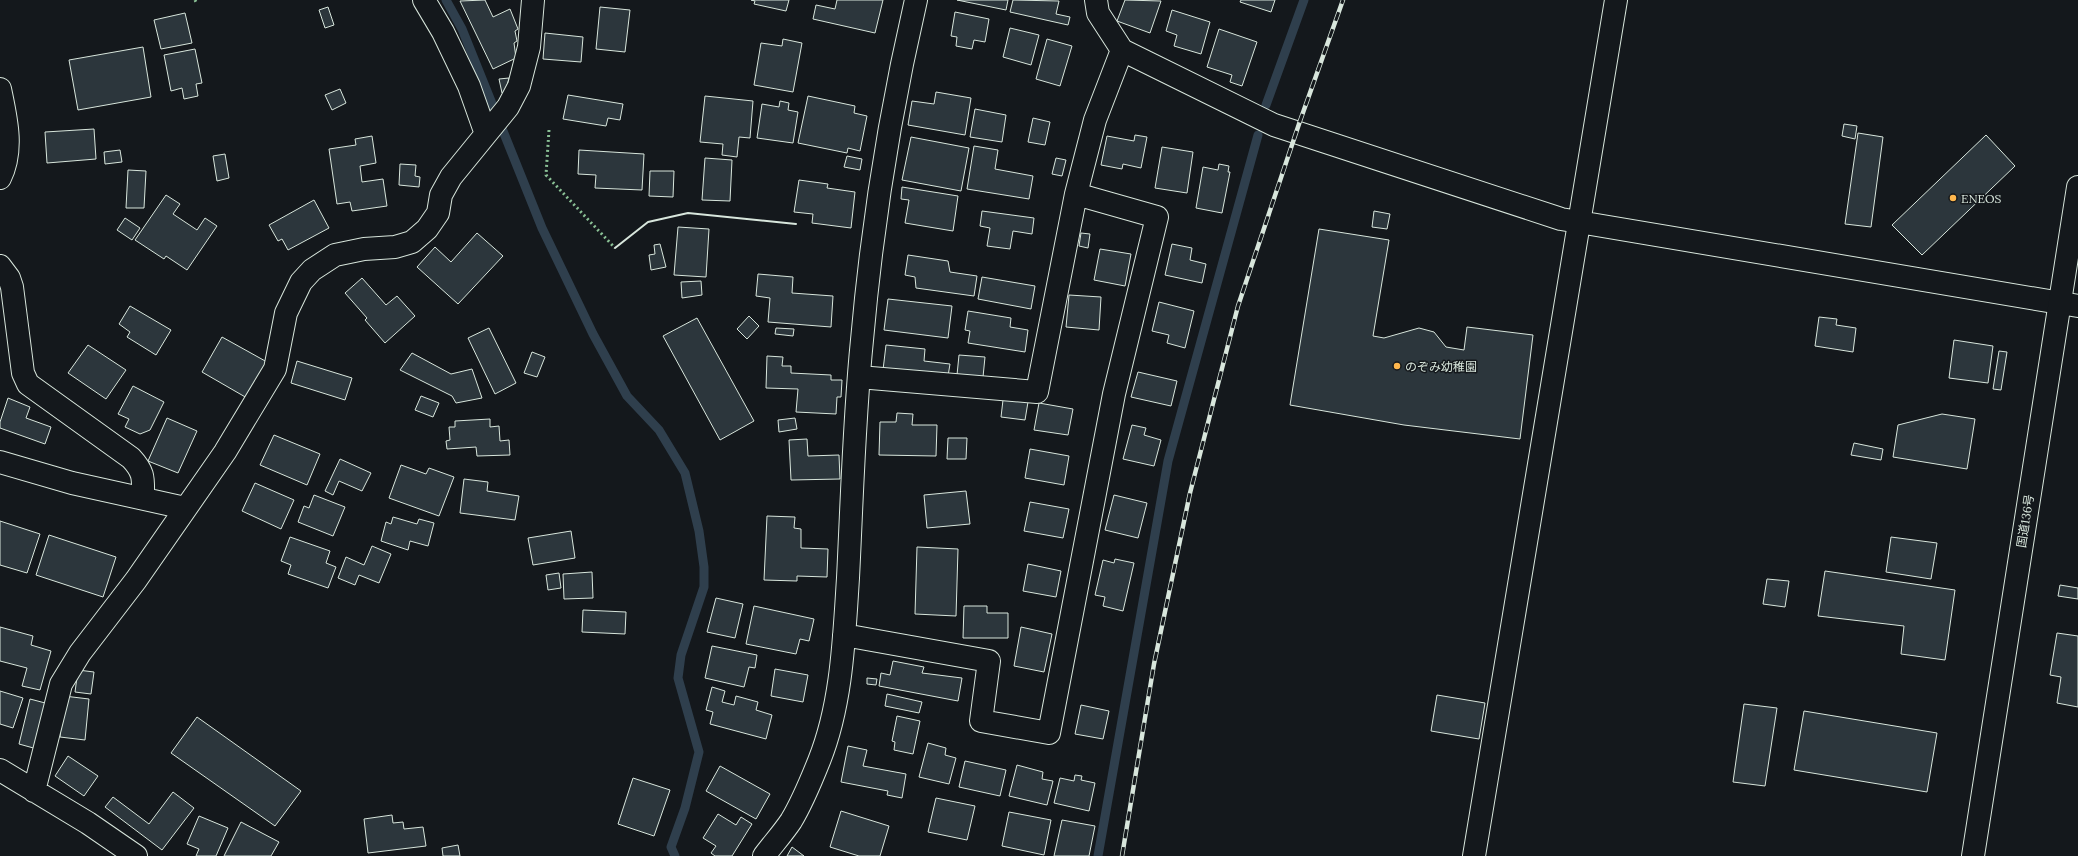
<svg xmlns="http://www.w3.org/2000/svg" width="2078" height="856" font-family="Lora,'Noto Sans JP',serif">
	<rect width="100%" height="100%" fill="#14181c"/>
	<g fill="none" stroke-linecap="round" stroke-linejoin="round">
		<!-- stream -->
		<path stroke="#2f3f4d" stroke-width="9" d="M446 0 462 29 542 228 593 334 627 396 659 430 685 473 699 531 704 567V587L681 655 678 678 699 752 685 808 671 847 675 856
			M1266 105 1304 0
			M1098 856 1168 461 1258 135"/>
	</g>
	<!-- building -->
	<path fill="#2c363c" stroke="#d8e6dc" d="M485 0 493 17 510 9 518 29 515 31 517 41 514 43 516 58 493 69 460 1Z
		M751 0H789L786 11 754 4 755 1Z
		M837 0H883L875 33 813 19 816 5 835 9Z
		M957 0H1008L1006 10Z
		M1013 0 1059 1 1056 14 1070 17 1068 25 1010 12Z
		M1125 0 1161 1 1150 33 1117 21Z
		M1241 0H1275L1271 12 1240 2Z
		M328 7 334 25 325 28 319 10Z
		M600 7 630 10 625 52 596 49Z
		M1172 10 1210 22 1201 54 1174 46 1177 35 1166 31Z
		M955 12 989 19 985 42 974 40 972 49 956 46 957 37 951 36Z
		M185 13 192 43 161 49 154 20Z
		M1010 28 1039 35 1031 65 1003 57Z
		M1219 29 1257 42 1242 86 1230 82 1232 75 1207 67Z
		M545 33 583 37 581 62 543 59Z
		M783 39 802 43 793 92 754 85 761 43 782 46Z
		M1047 39 1072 46 1060 86 1036 79Z
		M143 47 151 97 78 110 69 60Z
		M195 49 202 83 196 84 198 96 184 99 182 88 171 91 164 55Z
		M509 78 505 93H502L499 79Z
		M340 89 346 103 332 110 325 95Z
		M936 92 971 98 965 135 908 125 912 101 934 104Z
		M568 95 623 104 620 120 608 118 606 126 563 119Z
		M705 96 753 101 750 138 739 137 737 157 722 155 723 144 700 142Z
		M808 96 855 106 854 113 867 116 860 151 848 148 847 153 798 143Z
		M780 101 789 103 788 110 798 112 793 143 757 138 762 104 779 107Z
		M975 109 1006 115 1002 142 970 137Z
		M1033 118 1050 122 1045 145 1028 142Z
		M1844 124 1857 126 1855 139 1842 136Z
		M94 129 96 159 47 163 45 132Z
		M1858 133 1883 137 1871 227 1845 224Z
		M1135 135 1147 137 1141 168 1123 164 1122 169 1101 165 1107 136 1134 141Z
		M1986 135 2015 166 1922 255 1892 225Z
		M372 136 376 163 360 166 362 182 383 179 387 206 352 211 350 202 337 204 329 149 356 145 355 139Z
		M911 137 969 148 961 191 902 180Z
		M974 146 998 150 995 169 1033 176 1029 199 967 189Z
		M1162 147 1193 152 1187 193 1155 188Z
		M120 150 122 162 105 164 104 152Z
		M579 150 644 154 642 190 595 188 596 175 578 174Z
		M225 154 229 178 217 181 213 156Z
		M847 156 862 159 860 170 844 167Z
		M705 158 732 160 730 201 702 200Z
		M1056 158 1066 160 1062 176 1052 174Z
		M400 164 416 165 415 176 420 177 419 187 399 185Z
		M1219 164 1229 166 1228 172H1230L1222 213 1196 208 1203 167 1218 170Z
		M128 170 146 171 144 208H126Z
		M650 171H674L673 197 649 196Z
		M799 180 828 184 827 188 855 192 851 228 812 223 813 214 794 212Z
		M902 187 958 196 953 231 905 223 909 200 901 199Z
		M166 195 180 204 173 214 197 230 205 218 217 226 187 270 166 256 164 259 135 240Z
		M314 200 329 228 288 250 282 239 278 241 269 225Z
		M982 211 1034 218 1032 234 1013 231 1010 249 987 246 990 228 980 226Z
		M1374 211 1390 214 1387 229 1372 227Z
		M125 218 140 228 132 240 117 230Z
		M678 227 709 229 706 277 674 275Z
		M1319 229 1389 240 1373 336 1384 338 1419 328 1434 332 1446 347 1464 350 1467 327 1533 335 1520 439 1404 425 1290 405Z
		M477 233 503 256 458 304 417 267 435 247 451 262Z
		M1081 233 1090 234 1088 248 1079 246Z
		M660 244 666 267 651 270 649 255 655 254 654 245Z
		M1172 244 1192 248 1190 260 1206 264 1202 283 1165 275Z
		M1100 249 1131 254 1125 286 1094 280Z
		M908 255 948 261 950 272 977 276 974 296 916 288 915 277 905 275Z
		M758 274 793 277 792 293 833 296 831 327 768 322 770 298 756 296Z
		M982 277 1035 286 1031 309 978 299Z
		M362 278 386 305 397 296 415 316 385 343 365 320 367 318 345 293Z
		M701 281 702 295 682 298 681 282Z
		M1069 295 1101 297 1099 330 1066 327Z
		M888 299 952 306 948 338 884 330Z
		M1159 302 1194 311 1185 348 1167 343 1169 335 1152 331Z
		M130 306 171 330 156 355 127 337 130 332 119 324Z
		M968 311 1011 318 1010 327 1028 330 1025 352 968 343 970 331 965 330Z
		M749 316 759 326 747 339 737 329Z
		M1819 317 1837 319 1836 325 1856 328 1853 352 1815 346Z
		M697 318 754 421 720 440 663 336Z
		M489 328 516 383 495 394 468 338Z
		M776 328 794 329 793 336 775 334Z
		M222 337 267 362 247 398 202 372Z
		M1954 340 1993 346 1988 383 1949 378Z
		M88 345 126 370 106 399 68 373Z
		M886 345 925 349 924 361 950 364 948 376 883 370Z
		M1999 351 2007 352 2001 390 1993 389Z
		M532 352 545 357 537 377 524 373Z
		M412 353 451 374 472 369 482 398 456 403 452 396 400 370Z
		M959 355 985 357 983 377 957 375Z
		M767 356 783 357 782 366H791V373L831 375V380H842L841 397H837L836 414 796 412 798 389 766 388Z
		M297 361 352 378 345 400 291 383Z
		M1138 372 1177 381 1171 406 1131 397Z
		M133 386 164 402 150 430 140 434 125 427 129 419 118 414Z
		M421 396 439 403 433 417 415 410Z
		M8 398 30 407 26 418 51 427 45 444 0 428V422Z
		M1003 400 1028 402 1025 420 1001 417Z
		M1039 403 1073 409 1068 435 1034 430Z
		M897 413 913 414 912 425H937L936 456 879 455 880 422H896Z
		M1942 414 1975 419 1967 469 1893 457 1898 425Z
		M167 418 197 431 178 473 148 461Z
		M795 418 797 429 779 432 778 420Z
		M490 419V427L499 426 500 441 509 440 510 455 477 456 476 447 447 449 446 441 450 440 449 427H455V421Z
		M1132 425 1146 428 1144 435 1161 440 1154 466 1123 459Z
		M274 435 320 454 307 485 260 465Z
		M948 438H967L966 459H947Z
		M807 439 808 456 839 455 840 479 791 480 789 440Z
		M1854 443 1883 449 1881 460 1851 455Z
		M1030 449 1069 456 1064 485 1025 478Z
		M340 459 371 473 362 491 339 481 333 495 325 491Z
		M401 465 426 474 429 468 454 477 439 516 389 498Z
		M464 479 488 482 487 491 519 496 515 520 460 513Z
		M255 483 294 500 281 529 242 511Z
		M966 491 970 524 927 528 924 495Z
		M314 495 345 507 333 536 298 522 304 506 309 508Z
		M1114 495 1147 503 1138 538 1105 530Z
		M1030 502 1069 509 1063 538 1024 531Z
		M767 516 795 517 794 528 801 529V548L828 549 827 577 797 576V581L764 580Z
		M393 517 417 524 419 519 434 523 428 546 410 541 408 550 381 541 386 522 391 524Z
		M0 521 40 534 27 573 0 565Z
		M571 531 575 558 533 565 528 538Z
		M49 535 116 557 103 597 36 575Z
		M290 537 330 551 326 563 336 567 328 588 288 574 291 565 281 561Z
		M1891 537 1937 543 1931 579 1886 572Z
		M372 546 391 554 379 583 359 575 355 585 338 578 346 557 364 565Z
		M917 547 958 549 956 616 915 614Z
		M1115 559 1134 563 1123 611 1103 606 1105 597 1095 595 1103 560 1114 563Z
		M1028 564 1061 571 1056 597 1023 591Z
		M1825 571 1955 590 1945 660 1901 654 1904 626 1818 616Z
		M592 572 593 598 564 599 563 574Z
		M559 573 561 588 548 590 546 575Z
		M1767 579 1789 581 1785 607 1763 604Z
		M2060 585 2078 588V599L2058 596Z
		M716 598 743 604 735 638 707 632Z
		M754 606 814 619 809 641 800 639 796 654 746 644Z
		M964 606H987V613H1008V638H963Z
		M583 610 626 612 625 634 582 632Z
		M0 627 33 636 31 645 51 651 40 690 22 686 27 668 0 661Z
		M1021 627 1052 634 1044 672 1014 666Z
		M2057 633 2078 636V707L2057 703 2061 677 2050 675Z
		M712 646 757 655 755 668 749 667 744 687 705 678Z
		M893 661 924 667 922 673 962 678 958 701 879 686 881 673 890 675Z
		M775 669 808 675 803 702 771 696Z
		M78 670 94 672 91 694 75 692Z
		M867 678 877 679 876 685 867 684Z
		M712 687 725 691 722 702 734 705 736 696 758 702 756 710 772 715 766 739 710 724 713 712 706 710Z
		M0 691 23 698 13 728 0 724Z
		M887 694 922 702 919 713 885 706Z
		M1437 695 1485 703 1479 739 1431 731Z
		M64 696 89 699 85 740 60 737Z
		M30 699 49 704 37 749 19 744Z
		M1744 704 1777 708 1765 786 1733 782Z
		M1081 705 1109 711 1103 739 1075 734Z
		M1804 711 1937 733 1927 792 1794 770Z
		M897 716 920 721 913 754 894 750 895 742 892 741Z
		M197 717 301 791 275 826 171 753Z
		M928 743 946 748 945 755 956 758 949 784 919 777Z
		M848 746 867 750 863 766 906 774 902 798 887 795 888 791 841 782Z
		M68 756 98 776 84 796 55 776Z
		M965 761 1006 770 1000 796 959 787Z
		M1017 765 1043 772 1042 779 1053 781 1047 805 1009 796Z
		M720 766 770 794 756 819 706 791Z
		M1075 775 1082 776 1081 780 1095 783 1089 811 1054 803 1060 778 1074 781Z
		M633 778 670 790 654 836 618 824Z
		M173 792 194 808 162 850 105 807 113 797 149 824Z
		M936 798 975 806 967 840 928 832Z
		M841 811 889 826 880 856H859L830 847Z
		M1009 812 1051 820 1044 855 1002 846Z
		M718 814 736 825 741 817 752 824 732 856H715L711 853 716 846 703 838Z
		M392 815 393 823 403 822 404 829 423 827 426 846 368 853 364 819Z
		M199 816 228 828 216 856H196L199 849 187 844Z
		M1062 820 1095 826 1089 856H1054Z
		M241 822 279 842 271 856H224Z
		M458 845 460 856H443L442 848Z
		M792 847 804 856H787Z"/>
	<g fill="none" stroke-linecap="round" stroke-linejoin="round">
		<defs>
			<path id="minor" d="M424 0 443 32 469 86 486 134
				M1096 0 1098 13 1122 50 1274 125 1561 219 2078 306
				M0 89C6 118 14 150 0 178
				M0 266 9 278 12 287 23 373 28 384 131 458C145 473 143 479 143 498
				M859 377 1037 392 1076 194 1095 120 1122 50
				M0 462 72 483 185 508
				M844 635 989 661 981 721 1049 733 1114 394 1157 217 1076 194
				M0 770 88 823 136 856
				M34 791 61 684 80 653 136 580 225 452 275 369 286 313 301 282 312 270 335 255 364 249 395 247 412 242 427 229 438 213 441 195 451 177 508 107 519 86 529 47 533 0
				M764 856C773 844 783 833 791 821 802 803 811 781 819 761 842 704 844 639 848 578 852 499 854 419 862 340 872 226 890 112 916 0
				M1474 856 1616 0"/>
			<path id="highway" d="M1973 856 2078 187"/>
		</defs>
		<!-- minor casing -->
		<use href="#minor" stroke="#d8e6dc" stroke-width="24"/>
		<!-- highway casing -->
		<use href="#highway" stroke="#d8e6dc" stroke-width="24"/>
		<!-- minor -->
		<use href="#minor" stroke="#14181c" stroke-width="22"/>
		<!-- highway -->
		<use href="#highway" stroke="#14181c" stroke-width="22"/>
		<defs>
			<path id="rail" d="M1122 856 1154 664 1190 493 1238 306 1300 121 1343 0"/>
		</defs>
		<!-- rail casing -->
		<use href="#rail" stroke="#d8e6dc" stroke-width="4.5"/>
		<!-- rail -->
		<use href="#rail" stroke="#14181c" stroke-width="3" stroke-dasharray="9" stroke-linecap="butt"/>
		<!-- hedge -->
		<path stroke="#8ac095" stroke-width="3" stroke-dasharray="2 3" stroke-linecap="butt" d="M195 0 196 2
			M549 130 546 175 615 248"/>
		<!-- wall -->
		<path stroke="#d8e6dc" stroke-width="2" d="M615 248 648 222 688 213 796 224"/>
	</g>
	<!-- markers -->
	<g fill="#ffb74d" stroke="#14181c" stroke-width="1.5">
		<circle cx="1953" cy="198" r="4"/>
		<circle cx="1397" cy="366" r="4"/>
	</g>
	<g text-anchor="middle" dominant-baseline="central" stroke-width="3" stroke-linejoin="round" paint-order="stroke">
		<!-- poi labels -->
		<g font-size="12" fill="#d8e6dc" stroke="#14181c" text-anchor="start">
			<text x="1961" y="198">ENEOS</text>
			<text x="1405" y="366">のぞみ幼稚園</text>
		</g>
		<!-- street labels -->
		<g font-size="12" fill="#d8e6dc" stroke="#14181c">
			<text transform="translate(2025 521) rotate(-81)">国道136号</text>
		</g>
	</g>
</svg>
